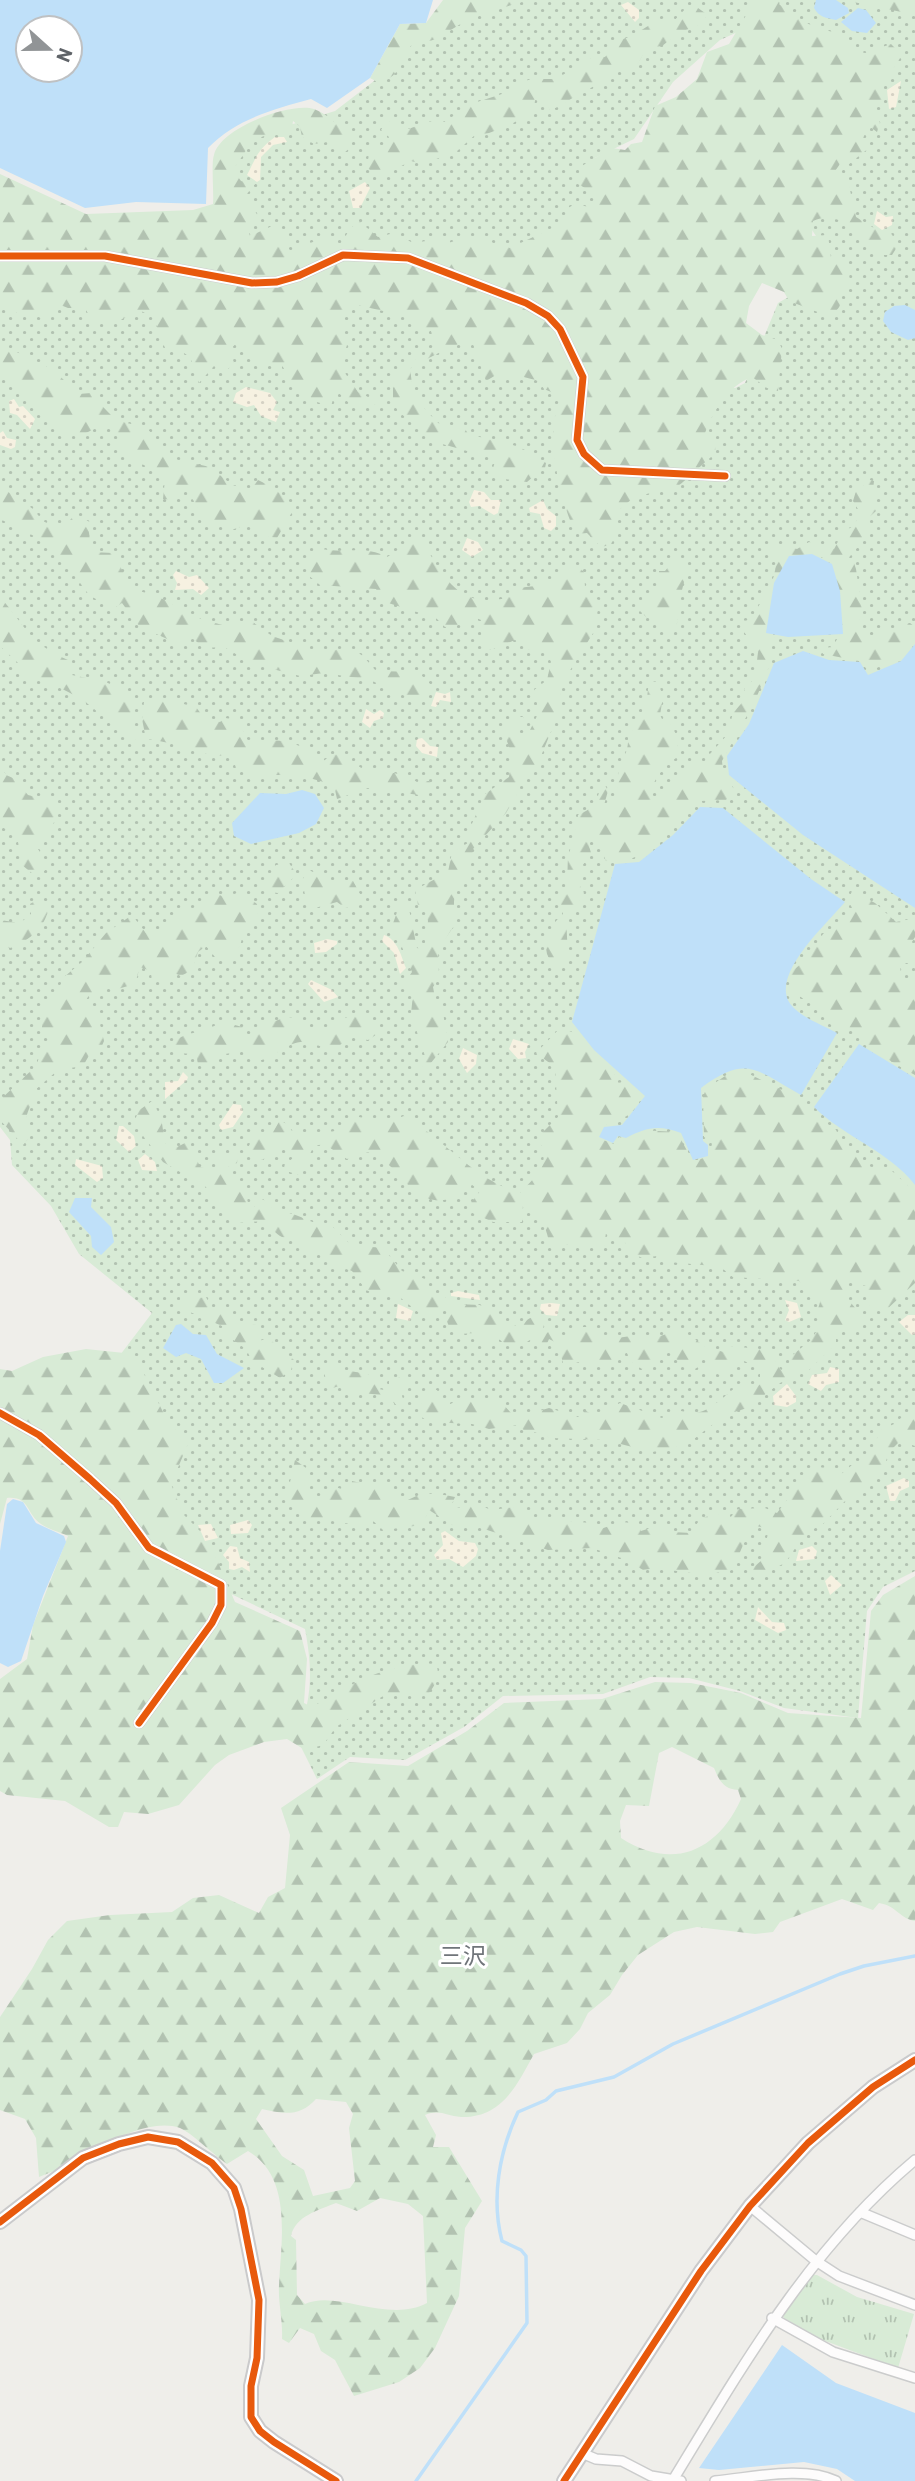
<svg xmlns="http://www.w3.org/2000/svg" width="915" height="2481" font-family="Barlow,'Noto Sans JP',sans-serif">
	<defs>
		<pattern id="grass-dots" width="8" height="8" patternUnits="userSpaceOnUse" patternTransform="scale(1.75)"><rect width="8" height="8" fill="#d8ebd6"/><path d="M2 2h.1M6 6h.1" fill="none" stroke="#b2c2b1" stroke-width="1.8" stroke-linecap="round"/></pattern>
		<pattern id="forest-firs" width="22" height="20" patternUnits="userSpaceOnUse" patternTransform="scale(1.75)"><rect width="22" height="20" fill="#d8ebd6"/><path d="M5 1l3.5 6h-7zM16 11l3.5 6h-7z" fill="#b2c2b1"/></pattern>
		<pattern id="sand-dots" width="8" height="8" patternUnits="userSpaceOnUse" patternTransform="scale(1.75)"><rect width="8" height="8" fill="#f6f1e1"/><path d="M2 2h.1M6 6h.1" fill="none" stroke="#d5d1c4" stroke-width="1.8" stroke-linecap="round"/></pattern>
		<pattern id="park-tufts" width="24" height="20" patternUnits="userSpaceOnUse" patternTransform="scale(1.75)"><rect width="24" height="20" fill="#d8ebd6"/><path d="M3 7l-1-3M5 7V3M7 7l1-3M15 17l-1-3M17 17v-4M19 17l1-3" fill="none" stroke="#b2c2b1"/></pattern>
	</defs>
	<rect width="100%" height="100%" fill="#efeeea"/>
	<!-- grass -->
	<path fill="url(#grass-dots)" fill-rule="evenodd" d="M516 0H915V1571L883 1587 867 1611 858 1718 784 1708 740 1691 689 1678 650 1677 603 1694 503 1696 464 1727 405 1760 350 1757 317 1779 297 1739C312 1698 313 1672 305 1629L178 1569 117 1359 152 1313 79 1254 51 1206 12 1165 10 1140 0 1127V266L214 229 228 168 251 137 335 111 374 81 398 33ZM742 30 808 224 822 245 811 284 778 303 745 383 735 388 712 387C689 349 586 193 595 158L634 139 673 82 720 40Z"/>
	<!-- forest -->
	<path fill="url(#forest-firs)" fill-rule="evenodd" d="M443 0H529C508 6 487 12 467 21 444 31 444 42 413 43 398 62 404 74 379 83L370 78 400 24 426 23Z
		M755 0H783L779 4C800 22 816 29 843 34L848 48 865 53 891 44 902 55 883 85 882 102 874 109 880 123 877 132 869 126 862 140 869 148 849 164 842 161 833 174 843 176 848 181 856 217 882 233 889 231 899 244 892 255H877C860 236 841 208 813 221L812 236 828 235 831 258 848 264 850 283 840 288C842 303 842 309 828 316L789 301 784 292 762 283 749 306 746 323 762 335 778 340 782 349 778 391 767 388 752 377C728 386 714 410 705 433L716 441 715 454C705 461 683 484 676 487 648 498 639 487 616 514L619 532 610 545 601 547 587 533 576 534C560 501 545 438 559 402L556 394 544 389 539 381 520 376 503 380 496 375 486 381 473 344C460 337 427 361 411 367 409 394 425 411 444 428L463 425 468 434 520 447 546 463 545 468 532 469 534 476 527 482 496 478 492 471 496 459 435 442 398 411 393 402V388L388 379 407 359C419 362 427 353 435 345L431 331 418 327 410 317 357 305 347 310 341 319 347 345 341 364 345 373 358 392 378 402 377 405 366 402 362 409 353 407 336 390 331 406 313 401 306 391 298 389 291 383 282 365 254 363 238 341 230 350 234 363 226 371 214 366 199 383C190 358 195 353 165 348L153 317 139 310C124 319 111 326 93 323L85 308H68L58 304 44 318 17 313 0 304V174L86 214 193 210 213 204C214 193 211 163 214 155 220 128 290 102 314 109 326 113 339 126 349 135L350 148 345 152 327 142 314 144 302 137 300 127 293 121 291 135H267L253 140 233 170 241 181 255 184 246 195 259 218 248 230 250 236 272 226 285 236 292 258 304 245 325 238 341 245 350 228 360 222 378 237 394 233 413 243 439 239 446 244C469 234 488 241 510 248L569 220 568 208 575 204 594 208 597 195 578 184 580 167 612 148 625 150 631 144 642 142 655 106 676 97 697 79 707 52 729 44Z
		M844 0H915V13L911 14Z
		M687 7 698 8 705 13 706 23 680 32 662 46 646 48C640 61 636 71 621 69 607 80 596 85 581 93 569 99 563 106 550 110L544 96H536L533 111 510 125 489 133 475 135 456 152 422 164 411 161 378 178 367 167 369 154 374 148 383 149 389 137 381 130 387 120 408 129 435 120 444 122 474 103 508 92 517 83 532 79H556L594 56 605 57 619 40C637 37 648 22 666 18L672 23Z
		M0 344 52 369 79 394 91 393C98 400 106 412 115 418 134 429 153 420 158 449L174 459 210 467 232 485 251 490 258 480 274 488 295 507 277 538 261 536 250 524 231 530 200 519 197 505 186 491 180 493 176 500 163 499 165 479 161 472C145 469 137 458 122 455L117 432 102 425 86 433H65L1 372Z
		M870 480 874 481 873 490 877 492 873 502 876 511 865 521 871 531 846 561 854 563 856 569 862 610 859 623 867 635C879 636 879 631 889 627L897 632 901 624 910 623 915 627V641L910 647 913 652 908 659 868 670 859 661 823 654 821 648 833 647 838 637 831 570 829 561 817 555 805 556 770 630 775 637 771 641 773 657 755 701 722 761 723 771 735 791 726 800 699 801C670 828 650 865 606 861L597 840 588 842 591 853C582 865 573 878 584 893 580 902 568 913 567 923 565 938 574 963 555 970L547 954 545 942 552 937 556 921 563 914 559 897 567 888 564 882C570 872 566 865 569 854 572 841 577 830 578 815 592 809 600 801 599 786L604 783 608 791 604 805 606 811C627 794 612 783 621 765 626 752 629 748 628 733 640 725 644 719 642 704L647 698 649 681 658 682 663 697 660 715 664 723H670L678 738 676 758C662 768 654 778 650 795L654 799C672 791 682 776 696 763L704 767 709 763V755L727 735 733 713 747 697 744 689 755 678 758 652 742 629V621L751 620C761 598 774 589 776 563 776 554 769 549 769 541L797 549 809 542 834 549 843 532 855 525 859 511 853 501 856 491Z
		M0 486 33 509 43 521 60 530 76 514 93 524 89 532 91 552 113 553 132 589 157 596 201 619 226 626 250 620 272 636 322 653 349 647 363 656 376 671 418 672 434 688 417 699 392 692 371 680 324 673 300 676 253 664 224 647 204 648 190 636 178 644 139 626 122 603 113 609 89 595 52 545 0 519Z
		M420 535C441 576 461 615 515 595L518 588 535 586 542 581 549 588 555 584V574L565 576 567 566 576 565 584 572 585 587 591 598 599 600 595 630 561 685 559 712 539 761 519 784 520 789 506 813 473 849 469 875 457 887 454 901V926L438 949 439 978 433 987 436 1003 443 1013 448 1042 430 1064 429 1080H421L418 1074 426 1059 411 1014 413 994 405 982 412 972 400 942 391 929 401 901 409 909 417 948 424 950 428 921 425 909 418 905 415 890 448 872 452 852 468 843 467 835 485 794 509 777 512 755 503 730 515 717H523V722L517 729 521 735 528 734 539 712 534 690 547 680 551 662 547 652 534 653 515 640 491 650 482 648 481 620 472 616 464 624 445 627 436 618 382 601 376 589 320 585 308 575 309 559 322 549C345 554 364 545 387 557 400 551 407 538 420 535Z
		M675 559 683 562 687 570 676 614 678 621 674 628H660L654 618H647L639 610 644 604 642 597 654 594 660 586 659 571H665Z
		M0 597C27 627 27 642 68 660L72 675 106 682 129 694 134 706 133 721 141 742 125 736 120 724C107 720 102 716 92 707 73 692 47 681 25 676L18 663 0 646Z
		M154 697 196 707 204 718 220 722 225 718 238 720 248 741C282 739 297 739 322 762L333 754C351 755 358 771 376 774L380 770 407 776 417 782 429 781 435 788 419 795 368 788 337 799 334 785 299 775H273L258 779 236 768 233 758C225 755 219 756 211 755 189 750 169 741 146 739L142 719 144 702Z
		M0 764 6 775 13 778 28 795 55 802 58 810 51 831 36 846 49 866 41 874H33L22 865 17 836 4 828 0 815Z
		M289 863 295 872 292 879 278 893 269 892 265 884 276 865Z
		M309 870 333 882 353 881 360 894 352 907 345 908 337 902 315 908 305 895 302 880Z
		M852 891 875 903 896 922 915 918V937L910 945 915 954V964L906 963 900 967 902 980 915 979V1075C897 1066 883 1055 866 1045L863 1034 852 1028 835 1029 810 1003 790 990 791 972 807 959 823 934 839 928 854 911 848 901Z
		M213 892 224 897 241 892 257 904 258 915 245 927 240 946 227 959 215 957 206 946 198 952 192 970 181 976 172 972 163 981 152 983 151 971 140 967 135 984 114 990 105 988 99 995H89L84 1004 98 1016 104 1041 101 1048 91 1052 83 1066 58 1070 35 1090C34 1103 27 1109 26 1120 26 1126 29 1131 29 1138L23 1145 0 1120V1100L37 1065 41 1047 53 1036 42 1030V1008L58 990 64 977 82 962 106 933 132 915 146 933C162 933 174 926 181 912L191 910Z
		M40 898 49 904C47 927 30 940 10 948L0 945V920L20 923 31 914 30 904Z
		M359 1013 370 1017 379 1033 368 1040 350 1037 334 1050C324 1049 315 1043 306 1042 289 1040 275 1058 258 1061L245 1051 225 1054 207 1066 198 1064 196 1054 174 1053 173 1042C188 1030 207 1034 221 1021L242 1027 252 1040 262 1026 271 1023 285 1017 299 1018C317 1045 337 1017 359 1013Z
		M560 1028 605 1043 612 1060 616 1083 635 1081 644 1089C637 1113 626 1119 603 1126L598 1138 614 1144 619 1137 626 1139 639 1130 677 1132 693 1162 711 1155 712 1142 704 1137 703 1097 706 1089 728 1074 743 1071 803 1100 811 1112 836 1130 846 1150 860 1155 867 1166 892 1171 915 1192V1283L884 1312 870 1308 866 1286 849 1281 845 1295C854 1309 873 1320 851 1333L836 1328V1344L809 1370 780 1383 747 1408 725 1415 686 1445 652 1452 605 1440 551 1438 534 1432 528 1434 518 1425 489 1429 472 1424 429 1422 420 1416 423 1391 437 1390 441 1399 448 1405 468 1396 474 1401 498 1399 513 1415H525L549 1408 578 1417 586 1411 595 1416 620 1403 662 1418 673 1410C680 1410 690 1414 696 1413 713 1411 734 1386 749 1377L753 1390 760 1384V1367L741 1360 731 1367 728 1378 707 1370 706 1356H698V1367L689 1373 668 1350 660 1352 653 1362 642 1369 631 1362 627 1353H617L612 1362 591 1367 583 1361 564 1366 557 1343 549 1339 545 1348 530 1340C518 1348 505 1347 496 1336L488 1345 475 1333 460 1334 450 1329 446 1319 448 1305 428 1320 397 1295H378L366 1290 352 1271 329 1263 323 1255 311 1254C304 1239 296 1242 282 1237 276 1234 269 1226 264 1221L237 1223C227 1208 212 1205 206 1187L163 1162 134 1124 138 1111 152 1101 161 1117 165 1143 177 1147 189 1141 200 1167 215 1171 218 1167 215 1154H238L237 1163 226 1168 231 1179 240 1181 246 1192 248 1204 254 1207 260 1198 271 1204 273 1212C296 1209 310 1226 332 1226L351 1245 383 1248 402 1271 425 1279 431 1294 442 1295 456 1304 480 1305 503 1321 522 1328C528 1316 532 1316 545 1319L542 1334 552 1331 568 1337 581 1327H596L603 1340 631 1336 655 1338 680 1329 706 1347 727 1353 730 1346 769 1350 781 1370 789 1367 790 1357 811 1340 823 1321 817 1312 821 1299 799 1281 733 1277 723 1269 713 1266 670 1262 665 1255 642 1258 626 1250 625 1242 616 1245 607 1226 604 1246 550 1244C545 1227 542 1210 523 1204L522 1222H493L466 1210 480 1191 471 1184C440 1214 419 1199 394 1170 388 1163 380 1160 374 1152L361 1153 347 1159 324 1144 314 1146 299 1175 286 1171 284 1166 294 1157 290 1148 275 1151 262 1160 246 1153 254 1134H272L280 1120 288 1125 292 1131 304 1137 340 1130 353 1116 387 1122 404 1116C446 1140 471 1178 520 1193 540 1172 551 1166 538 1137L558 1117 555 1067 536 1053Z
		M189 1292 198 1298 206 1297 213 1311 222 1310 241 1324 256 1325 260 1330 259 1341 268 1338 294 1360 291 1370 280 1378 262 1367H255L246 1349 226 1335 222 1326 183 1309 180 1298Z
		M86 1349 134 1354 167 1420 188 1444 171 1484 183 1514 208 1539 235 1602 300 1631 307 1659 304 1703 312 1707C351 1684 390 1661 436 1664 441 1677 435 1685 427 1696H383L336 1727 323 1745 305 1750 287 1739 264 1742 229 1755 215 1765 179 1805 148 1814 124 1812 118 1827H109L65 1801 7 1795 0 1791V1679L27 1659 33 1625 68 1536C60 1532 48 1529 41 1524 26 1514 30 1496 7 1498L0 1524V1369L12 1371 43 1357Z
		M330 1365C347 1374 365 1370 381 1379L379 1389 384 1390 389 1388V1381L406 1375 410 1379 402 1396 405 1404 399 1407 383 1395 350 1392 339 1386 333 1388 326 1380 323 1368Z
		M915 1406V1446L900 1441 889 1452 883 1470 876 1478 861 1492 847 1499 821 1526 807 1531 785 1563 754 1578 748 1572 762 1560 769 1529 752 1525 732 1570 705 1575 656 1568 643 1570 627 1560 592 1548 548 1550 469 1524 454 1526 429 1510 422 1525 383 1530 371 1519 360 1528C330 1514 311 1530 286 1500L295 1460 306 1468 309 1498H321L332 1486 351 1492 352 1481 373 1486 380 1481 394 1495 406 1501C423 1491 436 1493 455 1497L451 1506 461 1508 473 1502 491 1510 522 1506 530 1517 590 1523 600 1529 623 1522 638 1524 641 1531 663 1524 672 1532 691 1533 700 1519 717 1513 728 1520 738 1509 765 1508 777 1513 812 1467 829 1468 840 1475 852 1465 864 1463 875 1446 879 1431 894 1424Z
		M915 1576V1921C900 1919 897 1906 879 1903L873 1910 842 1899 780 1922 773 1932 755 1934 697 1927 674 1932 638 1955 622 1975 610 1995 588 2013 580 2029 567 2043 534 2054C517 2085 502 2118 461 2117 446 2116 440 2109 425 2115L436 2135 433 2147H449L482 2201 465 2228 459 2296 435 2348 420 2368 399 2382 354 2396 335 2360 321 2351 314 2334 300 2328 289 2343 282 2339C283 2320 278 2303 279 2285 281 2241 293 2177 248 2151L227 2164C215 2156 192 2133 180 2128 138 2114 76 2165 39 2177L36 2138 25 2119 0 2110V2017L32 1969 48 1940 67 1921 110 1915 172 1912 193 1898 219 1895 259 1913 268 1897 285 1888 290 1835 281 1808 349 1762 408 1766 467 1731 504 1703 602 1699 655 1682 691 1683 741 1693 788 1713 861 1718 871 1611 883 1595ZM672 1747 714 1768C719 1780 723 1789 738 1790L741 1799C717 1852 672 1871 621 1838L620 1821 626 1805 649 1806 659 1753ZM316 2099 346 2102 353 2114 349 2128 355 2181 350 2188 313 2196 304 2170 282 2156 256 2119 262 2109C284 2114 300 2117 316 2099ZM380 2198 408 2204 423 2216 427 2303C388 2324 336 2289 305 2304L297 2295 296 2240 291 2236C295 2216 319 2210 336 2203L357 2211Z"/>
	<!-- sand -->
	<path fill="url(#sand-dots)" d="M628 2 639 10V18L635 22 621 5Z
		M901 81 896 107 889 109 887 90Z
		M275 137H284L287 142 273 145 261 157 260 180 257 182 247 175C256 158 257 150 275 137Z
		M365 182 370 188 360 208H353L349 191Z
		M877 211 886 217 893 216 892 225 882 230 874 224Z
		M246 387 270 393 277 402 273 410 280 412 276 422 261 416 254 405 247 407 233 402 236 393Z
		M14 399 19 407 23 406 35 419 30 429 17 415 10 413 9 401Z
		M3 431 7 438 16 440 15 447 11 449 0 445V433Z
		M474 490 484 492 491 500H501L498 513 494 515 479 506 471 507 469 502Z
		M543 500 547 509 556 516V526L551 531 544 528 540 514 530 512 529 508Z
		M467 538 478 542 483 550 472 557 462 550Z
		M176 571 189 577 197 575 209 588 201 595 193 589 175 590 177 583 173 575Z
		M436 692 445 694 450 692 451 702 440 700 436 707 431 706Z
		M366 709 374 714 380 710 384 713 383 718 374 721 370 728 362 722Z
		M422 738 430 746 438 747 437 757 422 753 416 746 417 739Z
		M384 935C398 940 401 956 406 968L400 974 394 953 382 941Z
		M327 939 337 941V944L326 952 315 953 314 943Z
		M311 980 332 990 338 997 324 1002 308 984Z
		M513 1039 529 1044 525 1052 526 1058 518 1059 509 1049Z
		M463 1048 477 1055 476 1064 467 1073 459 1059Z
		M183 1072 188 1077 187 1080 165 1099V1082L178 1081Z
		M233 1104 241 1105 243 1112 233 1127 221 1130 219 1125Z
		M119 1126H123L134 1136 136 1146 129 1152 116 1140Z
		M145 1154 155 1162 157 1171 142 1170 138 1160Z
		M76 1159 102 1166 103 1178 97 1182 75 1165Z
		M458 1291 479 1295 480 1300 451 1296V1293Z
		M785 1300 797 1303 801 1317 789 1322 785 1320 789 1310Z
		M551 1303 560 1304 557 1316 546 1315 540 1309 541 1304Z
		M398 1304 413 1311 410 1321 396 1318Z
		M908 1315H915V1334L912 1335 899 1322Z
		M830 1367 839 1369V1382L826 1385 821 1391 808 1384 812 1375 827 1373Z
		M787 1384 796 1396V1402L787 1407 774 1405 773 1396Z
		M904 1478 909 1481V1487L900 1491 895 1501H890L886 1486Z
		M248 1520 252 1525 248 1533 231 1534 230 1525Z
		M211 1524 218 1538 205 1541 198 1525Z
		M445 1531 459 1541 475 1543 478 1549 476 1556 463 1567 449 1559 437 1560 434 1555 443 1545 441 1533Z
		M230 1546 237 1547 240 1558 249 1562 250 1572 242 1567 234 1570 229 1569V1562L223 1555Z
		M812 1546 817 1551 815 1559 796 1561 799 1550Z
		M831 1575 842 1585 830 1595 825 1581Z
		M758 1607 772 1622 784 1623 786 1630 778 1633 755 1620Z"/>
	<!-- park -->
	<path fill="url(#park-tufts)" d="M811 2275H817L857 2297 914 2314 898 2368 820 2339 784 2318 783 2313Z"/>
	<!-- water -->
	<path fill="#bfe0f9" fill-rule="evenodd" d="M0 0H433L426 23 400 24 370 78 327 108 311 99C273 109 235 120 208 148L206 204 136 202 85 208 0 168ZM28 28H70V70H28Z
		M816 0H836L848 8 849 13 836 20C826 18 819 17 814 8Z
		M858 8 866 10 876 23 867 33 852 31 841 22Z
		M905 305 915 310V338L908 340 891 332 883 321 885 312 894 306Z
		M812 554 832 564 840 591 843 634 788 637 766 633 774 583 789 556Z
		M915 644V908L803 835 729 775 727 756 749 724 774 663 803 651 829 660 860 662 868 675 901 661Z
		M302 790 315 794 324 808 316 824 299 833 251 844 234 836 232 823 260 793 286 794Z
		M700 807 723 808 811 879 845 902C827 924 762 981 795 1009 806 1019 824 1026 837 1033L801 1095C756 1070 747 1054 701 1088L703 1141 708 1145V1156L693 1160 681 1133C658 1124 645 1128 626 1138L618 1136 613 1143 599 1137 604 1127 622 1125 645 1096 594 1050 572 1022 615 864 639 862 673 835Z
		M859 1044 915 1078V1185C889 1151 844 1137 814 1107Z
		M75 1198H92L91 1207 111 1227 114 1242 101 1255 92 1247 91 1236 69 1212Z
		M181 1324 193 1334 206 1335 217 1354 244 1368 223 1383H214L201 1359 186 1353 176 1357 163 1348 176 1325Z
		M13 1499 23 1502 36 1523 64 1536 66 1542 43 1596 21 1661 8 1667 0 1663V1551L7 1504Z
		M782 2345 836 2383 915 2413V2481H855L837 2469 804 2462 719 2470 699 2468Z"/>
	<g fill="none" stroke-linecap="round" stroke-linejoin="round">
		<!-- stream -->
		<path stroke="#bfe0f9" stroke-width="3.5" d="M416 2481 527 2323 526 2256 521 2250 502 2241C491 2199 499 2152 518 2112L546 2100 556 2091 614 2077 673 2044 840 1974 864 1966 915 1956"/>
		<defs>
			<path id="street" d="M0 256H105L252 283 277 282 298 276 343 255 408 258 526 303 548 316 560 329 583 377 577 440 584 454 602 470 725 476
				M0 1413 39 1435 90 1479 116 1503 149 1548 221 1585V1605L212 1623 139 1723
				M750 2206 816 2261 839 2276 915 2305
				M860 2212 915 2235
				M772 2318 833 2352 915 2378
				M584 2454 596 2459 622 2461 651 2476 681 2481
				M673 2480C743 2365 810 2248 915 2160
				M715 2481C751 2478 803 2465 836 2481"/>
			<path id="secondary" d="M0 2222 83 2158 119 2144 148 2137 178 2142 212 2163 234 2188 241 2209 259 2300 257 2358 251 2386V2417L260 2431 274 2442 336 2481
				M564 2481 701 2271 750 2206 808 2143 873 2087 915 2060"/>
		</defs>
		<!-- street casing -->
		<use href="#street" stroke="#cbcccc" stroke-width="12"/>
		<!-- secondary casing -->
		<use href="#secondary" stroke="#cacacb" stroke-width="16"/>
		<!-- street -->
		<use href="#street" stroke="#fdfcfc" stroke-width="9"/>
		<!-- secondary -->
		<use href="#secondary" stroke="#fdfcfc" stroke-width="12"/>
		<defs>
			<path id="cycleway" d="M0 256H105L252 283 277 282 298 276 343 255 408 258 526 303 548 316 560 329 583 377 577 440 584 454 602 470 725 476
				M0 1413 39 1435 90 1479 116 1503 149 1548 221 1585V1605L212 1623 139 1723
				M0 2222 83 2158 119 2144 148 2137 178 2142 212 2163 234 2188 241 2209 259 2300 257 2358 251 2386V2417L260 2431 274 2442 336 2481
				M564 2481 701 2271 750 2206 808 2143 873 2087 915 2060"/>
		</defs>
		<!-- cycleway casing -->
		<use href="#cycleway" stroke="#fff" stroke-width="11"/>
		<!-- cycleway -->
		<use href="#cycleway" stroke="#e8590c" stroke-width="7"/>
	</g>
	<g text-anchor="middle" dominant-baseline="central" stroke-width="6" stroke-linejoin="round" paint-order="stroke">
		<!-- quarter labels -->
		<g font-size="23" fill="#70757a" stroke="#fff">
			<text x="463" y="1955">三沢</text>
		</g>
	</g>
	<!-- north arrow -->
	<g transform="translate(49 49) rotate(111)"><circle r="33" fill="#ffffff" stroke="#bfc1c3" stroke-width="2"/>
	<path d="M0-5L12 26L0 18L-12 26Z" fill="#919496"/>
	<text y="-10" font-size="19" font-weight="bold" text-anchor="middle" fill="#5f6368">N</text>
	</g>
</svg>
